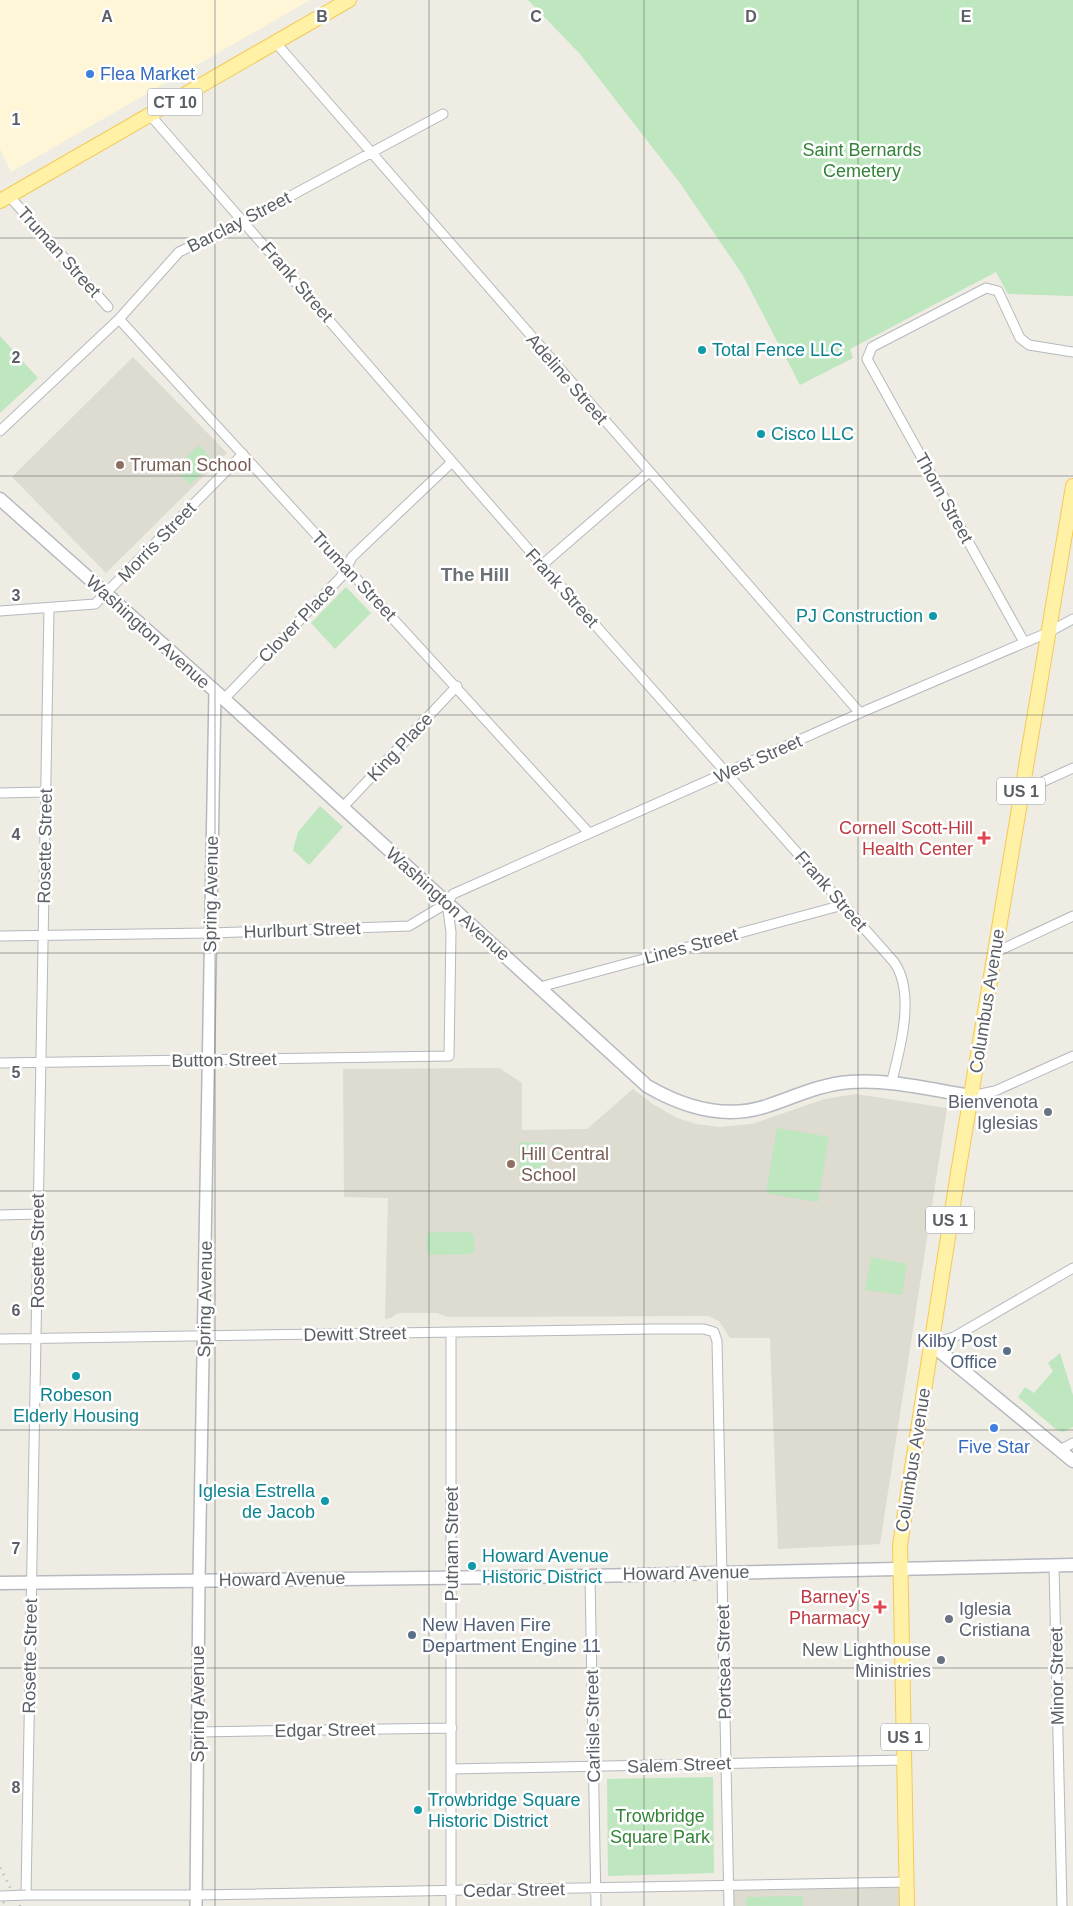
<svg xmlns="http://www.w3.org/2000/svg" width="1073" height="1906" font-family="Helvetica,sans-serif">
	<rect width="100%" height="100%" fill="#eeece3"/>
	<!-- commercial -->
	<path fill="#fef6d7" d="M0 0H310L11 172 0 149Z"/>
	<!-- education -->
	<path fill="#dedbd1" d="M133 357 227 453 106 573 12 477Z
		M499 1068 522 1083V1130L587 1129 633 1089 654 1105 677 1118 696 1124 719 1127 752 1124 825 1099 856 1094 947 1108 880 1544 778 1549 770 1338H730L719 1321 708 1316 448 1317 437 1313H398L391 1318 385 1319 388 1198 344 1197 343 1069Z
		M908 1882 907 1906H729L728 1886Z"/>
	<!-- green -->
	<path fill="#bee6bf" d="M528 0H1073V296L1008 294 996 272 850 349 853 358 800 385 742 274 680 183 580 54Z
		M0 336 38 378 0 413Z
		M199 445 213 461V464L190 485 175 468Z
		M346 587 371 613 335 649 311 623Z
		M320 806 343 827 309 865 293 850 298 832Z
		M777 1128 829 1137 818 1202 766 1193Z
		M521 1142 545 1143 546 1176 543 1178 521 1179 519 1176V1144Z
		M430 1232H470L474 1235V1251L471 1254 430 1255 427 1252 426 1235Z
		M871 1257 907 1264 902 1295 865 1290Z
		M1060 1353 1073 1395V1427L1063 1432 1057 1430 1018 1397 1025 1387 1034 1393 1053 1371 1048 1363Z
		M713 1777 714 1873 608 1876 607 1779Z
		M803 1896V1906H746V1897Z"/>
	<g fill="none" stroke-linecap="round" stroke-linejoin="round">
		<defs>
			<path id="minor" d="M276 43 860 713
				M151 116 542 565 894 962C916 993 900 1050 891 1084
				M9 196 108 307
				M119 319 589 833
				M0 431 119 319 179 252 244 221 443 114
				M542 565 648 473
				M49 608 26 1895H196L908 1882
				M0 611 95 604 243 454
				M1024 642 867 359 872 347 986 288 998 291 1020 338 1029 345 1073 352
				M224 699 341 577 352 557 452 462
				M1020 792 1073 768
				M0 793 46 792
				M342 808 457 686
				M0 936 210 933 409 926 447 903 453 894 860 713 1047 633 1073 619
				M994 953 1073 916
				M540 987 843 905
				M0 1063 449 1056 451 932 447 903
				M971 1096 995 1091 1073 1056
				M0 1215 38 1214
				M451 1333V1906
				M0 1339 654 1329H704L714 1332 717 1341 729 1906
				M931 1344 954 1337 1073 1268
				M1060 1450 1073 1443
				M1054 1566 1062 1906
				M590 1576 596 1906
				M198 1732 452 1728
				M452 1769 905 1760"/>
			<path id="tertiary" d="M196 1906 199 1579 215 691"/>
			<path id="secondary" d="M0 499 224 699 647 1086C683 1107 725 1120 767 1106 794 1097 821 1084 850 1082 890 1079 932 1090 971 1096
				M931 1344 1073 1461
				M0 1583 590 1576 1073 1565"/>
			<path id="primary" d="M0 201 349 0
				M907 1906 900 1545 958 1173 1073 486"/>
		</defs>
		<!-- minor casing -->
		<use href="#minor" stroke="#b5b8bd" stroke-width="11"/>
		<!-- tertiary casing -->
		<use href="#tertiary" stroke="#b5b8bd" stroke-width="14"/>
		<!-- secondary casing -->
		<use href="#secondary" stroke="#b6b9bf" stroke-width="15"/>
		<!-- primary casing -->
		<use href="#primary" stroke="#f3ca56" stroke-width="16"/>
		<!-- minor -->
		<use href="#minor" stroke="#fff" stroke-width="9"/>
		<!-- tertiary -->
		<use href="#tertiary" stroke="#fff" stroke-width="11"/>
		<!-- secondary -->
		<use href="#secondary" stroke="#fff" stroke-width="12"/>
		<!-- primary -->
		<use href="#primary" stroke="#fff2a6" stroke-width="14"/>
		<!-- rail -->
		<path stroke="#b4b5b5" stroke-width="3" stroke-dasharray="1 6" stroke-linecap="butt" d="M0 1868 20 1906
			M0 1896 6 1906"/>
		<defs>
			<path id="minor-bridge" d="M0 1896 26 1895"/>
		</defs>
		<!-- minor-bridge casing -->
		<use href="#minor-bridge" stroke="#b5b8bd" stroke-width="11" stroke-linecap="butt"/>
		<!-- minor-bridge -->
		<use href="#minor-bridge" stroke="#fff" stroke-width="9"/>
	</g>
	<!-- grid -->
	<path fill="none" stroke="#5b5f64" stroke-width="1" stroke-opacity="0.55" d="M215 0V1906M429 0V1906M644 0V1906M858 0V1906M0 238H1073M0 476H1073M0 715H1073M0 953H1073M0 1191H1073M0 1430H1073M0 1668H1073"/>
	<!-- markers -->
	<g fill="#3f7fe0" stroke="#fff" stroke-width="2">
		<circle cx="90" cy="74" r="5"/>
		<circle cx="994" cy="1428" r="5"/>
	</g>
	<g fill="#0f9aa8" stroke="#fff" stroke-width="2">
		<circle cx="702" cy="350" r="5"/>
		<circle cx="761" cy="434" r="5"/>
		<circle cx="933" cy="616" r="5"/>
		<circle cx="76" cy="1376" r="5"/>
		<circle cx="325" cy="1501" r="5"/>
		<circle cx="472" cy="1566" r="5"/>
		<circle cx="418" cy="1810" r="5"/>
	</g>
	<g fill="#8d6e63" stroke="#fff" stroke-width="2">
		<circle cx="120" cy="465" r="5"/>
		<circle cx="511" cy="1164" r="5"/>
	</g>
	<g fill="#e0444e" stroke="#fff" stroke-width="2">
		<path d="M981.5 830.5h5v5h5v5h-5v5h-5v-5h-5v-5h5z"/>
		<path d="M877.5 1599.5h5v5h5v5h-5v5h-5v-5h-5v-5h5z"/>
	</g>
	<g fill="#6b7280" stroke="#fff" stroke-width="2">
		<circle cx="1048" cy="1112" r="5"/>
		<circle cx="949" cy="1619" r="5"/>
		<circle cx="941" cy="1660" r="5"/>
	</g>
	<g fill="#5c6f8a" stroke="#fff" stroke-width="2">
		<circle cx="1007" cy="1351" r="5"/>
		<circle cx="412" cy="1635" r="5"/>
	</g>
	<g text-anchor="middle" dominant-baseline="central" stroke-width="5" stroke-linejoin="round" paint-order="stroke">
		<!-- shield labels -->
		<g fill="#fff" stroke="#8c8f92" stroke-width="1">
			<rect x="147.5" y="88.5" width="55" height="27" rx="4"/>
			<rect x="997" y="777.5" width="48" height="27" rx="4"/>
			<rect x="926" y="1206.5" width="48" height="27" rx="4"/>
			<rect x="881" y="1723.5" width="48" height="27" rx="4"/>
		</g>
		<g font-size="16" font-weight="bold" fill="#5b5f64">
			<text x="175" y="102">CT 10</text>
			<text x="1021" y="791">US 1</text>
			<text x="950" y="1220">US 1</text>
			<text x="905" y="1737">US 1</text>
		</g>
		<!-- shop labels -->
		<g font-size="18" fill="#366cbe" stroke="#fff" text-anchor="start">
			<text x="100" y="74">Flea Market</text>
			<text x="994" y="1447" text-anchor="middle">Five Star</text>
		</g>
		<!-- park labels -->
		<g font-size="18" fill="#338338" stroke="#fff">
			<text x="862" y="150">Saint Bernards<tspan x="862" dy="21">Cemetery</tspan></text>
			<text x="660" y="1816">Trowbridge<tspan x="660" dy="21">Square Park</tspan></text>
		</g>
		<!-- street labels -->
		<g font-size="18" fill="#5b5f64" stroke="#fff">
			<text transform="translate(239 222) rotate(-27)">Barclay Street</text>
			<text transform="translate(59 252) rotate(48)">Truman Street</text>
			<text transform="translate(297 282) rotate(49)">Frank Street</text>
			<text transform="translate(567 379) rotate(49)">Adeline Street</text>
			<text transform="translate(944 498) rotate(61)">Thorn Street</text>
			<text transform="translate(157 542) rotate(-46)">Morris Street</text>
			<text transform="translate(354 576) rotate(47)">Truman Street</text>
			<text transform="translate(562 588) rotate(48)">Frank Street</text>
			<text transform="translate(297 623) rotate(-46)">Clover Place</text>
			<text transform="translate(148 632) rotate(42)">Washington Avenue</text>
			<text transform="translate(400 747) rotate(-47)">King Place</text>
			<text transform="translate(758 759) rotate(-24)">West Street</text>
			<text transform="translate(45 846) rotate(-89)">Rosette Street</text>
			<text transform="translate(831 891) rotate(49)">Frank Street</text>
			<text transform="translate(211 894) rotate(-89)">Spring Avenue</text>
			<text transform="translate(448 904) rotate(42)">Washington Avenue</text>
			<text transform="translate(302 930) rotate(-2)">Hurlburt Street</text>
			<text transform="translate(691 946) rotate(-15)">Lines Street</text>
			<text transform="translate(987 1001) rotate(-81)">Columbus Avenue</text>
			<text transform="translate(224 1060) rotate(-1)">Button Street</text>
			<text transform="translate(38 1251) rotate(-90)">Rosette Street</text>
			<text transform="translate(205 1299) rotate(-89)">Spring Avenue</text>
			<text transform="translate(355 1334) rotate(-1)">Dewitt Street</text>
			<text transform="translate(913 1460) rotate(-81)">Columbus Avenue</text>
			<text transform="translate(452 1544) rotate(-90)">Putnam Street</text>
			<text transform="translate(686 1573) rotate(-1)">Howard Avenue</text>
			<text transform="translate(282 1579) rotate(-1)">Howard Avenue</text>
			<text transform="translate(30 1656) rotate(-89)">Rosette Street</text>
			<text transform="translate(724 1662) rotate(-91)">Portsea Street</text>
			<text transform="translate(1057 1676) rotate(-91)">Minor Street</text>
			<text transform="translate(198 1704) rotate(-90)">Spring Avenue</text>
			<text transform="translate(593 1726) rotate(-91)">Carlisle Street</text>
			<text transform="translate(325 1730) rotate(-1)">Edgar Street</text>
			<text transform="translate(679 1765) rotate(-2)">Salem Street</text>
			<text transform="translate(514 1890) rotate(-1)">Cedar Street</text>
		</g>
		<!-- culture labels -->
		<g font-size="18" fill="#0d838f" stroke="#fff" text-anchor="start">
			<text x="712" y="350">Total Fence LLC</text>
			<text x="771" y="434">Cisco LLC</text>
			<text x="923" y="616" text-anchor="end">PJ Construction</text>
			<text x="76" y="1395" text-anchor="middle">Robeson<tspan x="76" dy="21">Elderly Housing</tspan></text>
			<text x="315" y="1491" text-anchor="end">Iglesia Estrella<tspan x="315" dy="21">de Jacob</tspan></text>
			<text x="482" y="1556">Howard Avenue<tspan x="482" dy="21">Historic District</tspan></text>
			<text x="428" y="1800">Trowbridge Square<tspan x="428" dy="21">Historic District</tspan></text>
		</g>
		<!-- education labels -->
		<g font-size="18" fill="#785e54" stroke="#fff" text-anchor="start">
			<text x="130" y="465">Truman School</text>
			<text x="521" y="1154">Hill Central<tspan x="521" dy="21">School</tspan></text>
		</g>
		<!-- health labels -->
		<g font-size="18" fill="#be3a42" stroke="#fff" text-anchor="end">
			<text x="973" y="828">Cornell Scott-Hill<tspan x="973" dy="21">Health Center</tspan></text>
			<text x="870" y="1597">Barney's<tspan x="870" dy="21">Pharmacy</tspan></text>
		</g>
		<!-- worship labels -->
		<g font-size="18" fill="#5b616d" stroke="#fff" text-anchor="end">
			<text x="1038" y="1102">Bienvenota<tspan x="1038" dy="21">Iglesias</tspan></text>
			<text x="959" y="1609" text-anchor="start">Iglesia<tspan x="959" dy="21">Cristiana</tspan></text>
			<text x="931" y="1650">New Lighthouse<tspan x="931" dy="21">Ministries</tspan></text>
		</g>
		<!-- service labels -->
		<g font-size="18" fill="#4e5e75" stroke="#fff" text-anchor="end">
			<text x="997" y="1341">Kilby Post<tspan x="997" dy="21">Office</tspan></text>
			<text x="422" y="1625" text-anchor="start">New Haven Fire<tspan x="422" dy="21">Department Engine 11</tspan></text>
		</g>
		<!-- neighbourhood labels -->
		<g font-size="19" font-weight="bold" fill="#6c7176" stroke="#fff">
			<text x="475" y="574">The Hill</text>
		</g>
	</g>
	<g font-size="16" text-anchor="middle" font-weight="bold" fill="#5b5f64" stroke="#fff" stroke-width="5" stroke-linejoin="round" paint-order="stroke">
		<text x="107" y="22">A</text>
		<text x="322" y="22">B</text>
		<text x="536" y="22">C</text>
		<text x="751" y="22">D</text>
		<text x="966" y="22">E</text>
		<text x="16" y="125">1</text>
		<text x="16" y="363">2</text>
		<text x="16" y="601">3</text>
		<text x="16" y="840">4</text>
		<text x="16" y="1078">5</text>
		<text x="16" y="1316">6</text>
		<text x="16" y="1554">7</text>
		<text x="16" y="1793">8</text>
	</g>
</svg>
